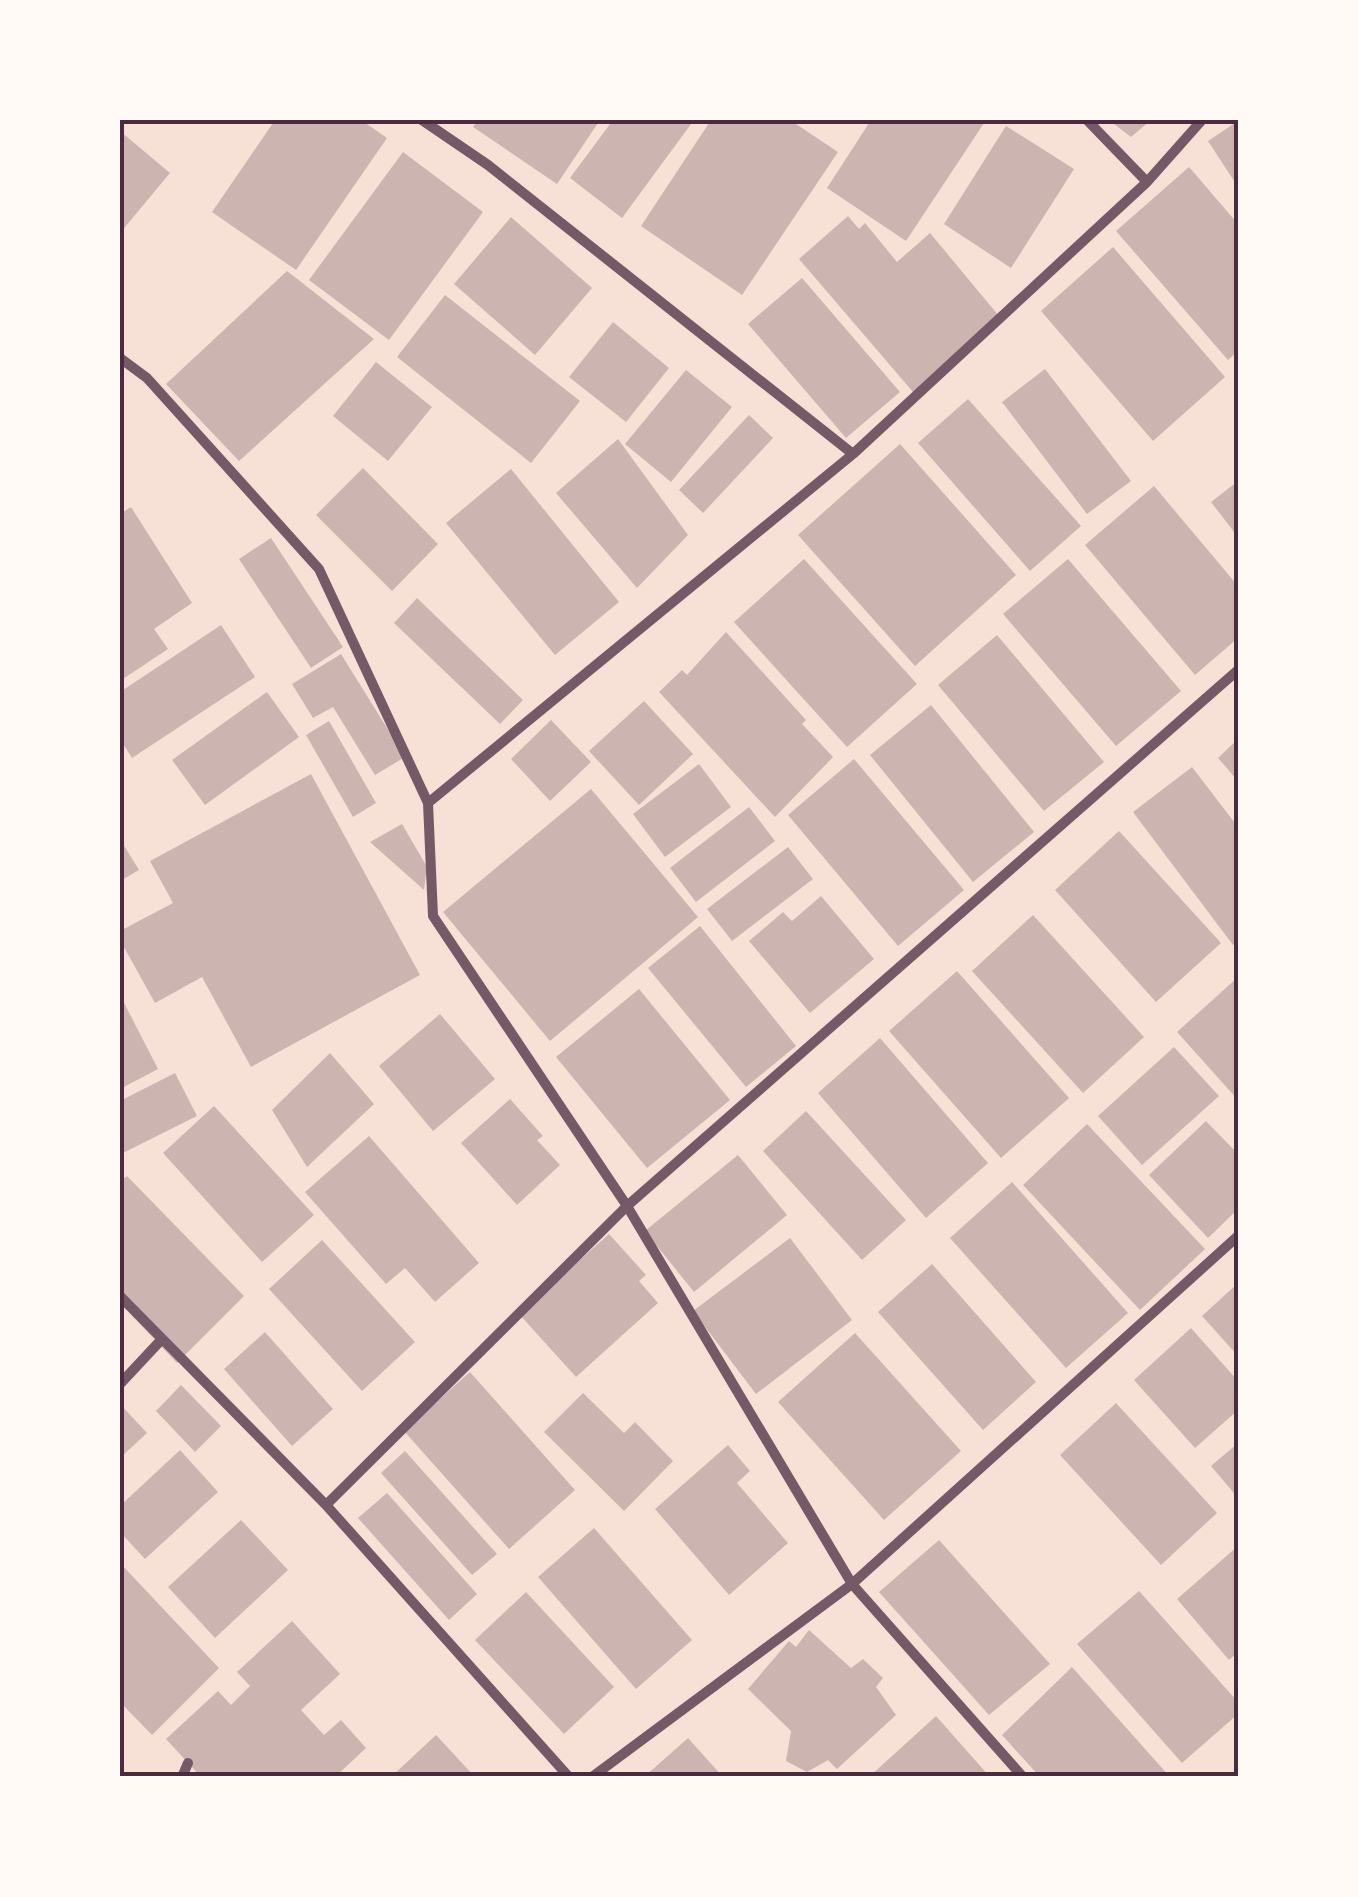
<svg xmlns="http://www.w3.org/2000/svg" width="1358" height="1897" font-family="'Libre Baskerville',serif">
	<rect width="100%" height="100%" fill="#f7e1d7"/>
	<!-- building -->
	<path fill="#ccb4b1" d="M275 120H361L387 138 296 270 212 212Z
		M478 120H600L557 184 473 127Z
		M613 120H694L622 218 570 178Z
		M711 120H790L838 152 742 295 641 226Z
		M871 120H986L906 241 827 188Z
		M1109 120H1151L1131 137Z
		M1238 121V187L1208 141Z
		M1006 126 1074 169 1011 268 944 224Z
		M120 131 170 173 120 233Z
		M403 152 483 212 389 340 309 280Z
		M1189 167 1238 224V351L1228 360 1116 231Z
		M848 216 859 229 865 223 897 262 930 233 999 316 913 392 799 259Z
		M511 217 592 288 535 355 454 284Z
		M1113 247 1225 377 1153 441 1041 311Z
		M287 271 374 339 239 461 166 384Z
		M802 278 900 392 846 438 748 324Z
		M445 295 580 401 531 463 397 357Z
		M613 322 669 368 626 422 569 377Z
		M376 362 432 407 388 461 333 416Z
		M1045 369 1131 481 1087 514 1002 402Z
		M686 370 732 407 671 482 625 444Z
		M968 399 1081 526 1030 571 918 443Z
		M749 415 773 438 703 513 679 490Z
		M618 439 688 535 637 588 556 493Z
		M900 444 1016 575 915 666 798 535Z
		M363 468 438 544 392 591 316 515Z
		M511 469 619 602 555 655 446 523Z
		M1238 481V537L1211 502Z
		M1154 486 1238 586V638L1195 675 1085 545Z
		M131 507 192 603 154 629 168 649 120 681V514Z
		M271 538 343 647 311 668 239 559Z
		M804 559 917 684 847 747 734 622Z
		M1068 559 1181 691 1116 746 1003 614Z
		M417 598 523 700 500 724 394 623Z
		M221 625 255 677 132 758 120 739V692Z
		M726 632 806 720 802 724 833 757 775 817 659 692 682 670 687 675Z
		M997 635 1104 762 1044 811 938 685Z
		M341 654 405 757 375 775 333 707 313 718 292 684Z
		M267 692 299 737 205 805 172 760Z
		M644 701 693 754 639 805 589 751Z
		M931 705 1034 832 973 882 870 755Z
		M551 720 591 762 550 801 511 759Z
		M329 721 376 803 353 817 306 735Z
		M1238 739V781L1218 758Z
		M854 759 964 890 898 946 788 815Z
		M699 764 731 807 665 857 633 814Z
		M1192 767 1238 827V942L1233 945 1133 812Z
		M311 774 420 975 251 1067 202 977 155 1003 120 940V931L173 903 150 861Z
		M591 789 698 917 550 1041 443 912Z
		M749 807 775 841 696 902 670 868Z
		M402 824 427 867 424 890 370 842Z
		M1119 831 1221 943 1156 1002 1055 890Z
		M120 839 139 870 120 881Z
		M788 847 813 879 732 941 707 909Z
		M821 896 874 959 810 1013 749 941 783 912 792 921Z
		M1033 915 1144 1037 1083 1093 972 971Z
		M700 926 796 1046 746 1087 648 968Z
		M957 971 1069 1098 1001 1158 889 1031Z
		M1238 977V1100L1177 1032Z
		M639 989 730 1100 647 1168 556 1057Z
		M120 995 158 1069 120 1089Z
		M440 1014 495 1079 433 1131 379 1066Z
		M880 1038 988 1163 926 1218 818 1093Z
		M1174 1047 1219 1096 1142 1165 1098 1116Z
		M330 1053 374 1104 307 1167 272 1110Z
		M175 1073 197 1116 123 1153 120 1101Z
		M510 1099 543 1136 537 1140 560 1165 517 1205 461 1143Z
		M214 1106 314 1215 262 1262 163 1153Z
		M806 1111 906 1220 862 1260 763 1151Z
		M1206 1121 1238 1154V1209L1208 1238 1149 1175Z
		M1087 1124 1205 1249 1140 1310 1023 1185Z
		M369 1136 479 1263 435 1302 405 1268 386 1284 305 1192Z
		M738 1155 787 1215 694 1292 645 1231Z
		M127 1176 244 1296 177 1363 120 1303V1182Z
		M1012 1182 1128 1313 1066 1368 950 1238Z
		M609 1234 646 1275 639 1281 658 1303 576 1377 519 1314Z
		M790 1238 852 1320 756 1394 693 1311Z
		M322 1240 415 1342 362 1391 269 1289Z
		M932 1264 1036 1382 983 1430 878 1312Z
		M1238 1283V1356L1202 1316Z
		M1191 1328 1238 1381V1410L1195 1448 1134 1380Z
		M265 1332 333 1409 292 1446 224 1369Z
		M855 1333 961 1451 884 1520 778 1402Z
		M470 1372 575 1490 509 1549 404 1431Z
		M181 1385 221 1426 195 1452 156 1411Z
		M583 1393 624 1433 635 1422 673 1461 624 1511 544 1432Z
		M1116 1403 1217 1513 1161 1565 1060 1455Z
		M120 1404 147 1433 120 1458Z
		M1238 1443V1498L1211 1466Z
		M728 1445 750 1471 737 1483 788 1543 729 1595 655 1509Z
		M180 1450 218 1492 145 1559 120 1532V1506Z
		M405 1451 497 1554 472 1575 381 1473Z
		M387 1493 477 1594 449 1620 358 1518Z
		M241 1520 288 1570 215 1638 168 1587Z
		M594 1528 692 1640 636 1689 538 1577Z
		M939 1540 1050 1664 989 1715 879 1592Z
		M1238 1546V1652L1229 1660 1177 1599Z
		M120 1563 219 1668 152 1735 120 1702Z
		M1139 1591 1238 1702V1714L1182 1763 1077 1644Z
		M526 1592 614 1687 564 1734 475 1640Z
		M292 1621 340 1674 301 1710 324 1735 341 1720 366 1748 335 1777H201L166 1739 218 1691 231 1705 250 1686 237 1672Z
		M809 1630 851 1668 863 1659 883 1678 876 1687 896 1715 837 1769 828 1760 807 1772 786 1761 791 1731 748 1689 789 1641 796 1647Z
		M1072 1667 1170 1777H1040L1002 1735Z
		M936 1716 990 1777H869Z
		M436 1735 475 1777H391Z
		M688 1738 723 1777H644Z"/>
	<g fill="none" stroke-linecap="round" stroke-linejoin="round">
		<!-- minor -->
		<path stroke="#755966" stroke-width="10" d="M422 120 488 165 853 454
			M1087 120 1147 182
			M120 358 147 378 319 569 428 803 433 916 627 1206 852 1584 1023 1777
			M428 803 853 454 1147 182 1202 120
			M120 1296 326 1505 569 1777
			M120 1384 162 1339
			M326 1505 627 1206 1238 670
			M182 1777 188 1763
			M592 1777 852 1584 1238 1236"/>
	</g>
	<!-- border -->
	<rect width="1358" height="1897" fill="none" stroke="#fffaf5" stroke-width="245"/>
	<rect x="122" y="122" width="1114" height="1652" fill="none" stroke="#4a2c40" stroke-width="4"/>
</svg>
